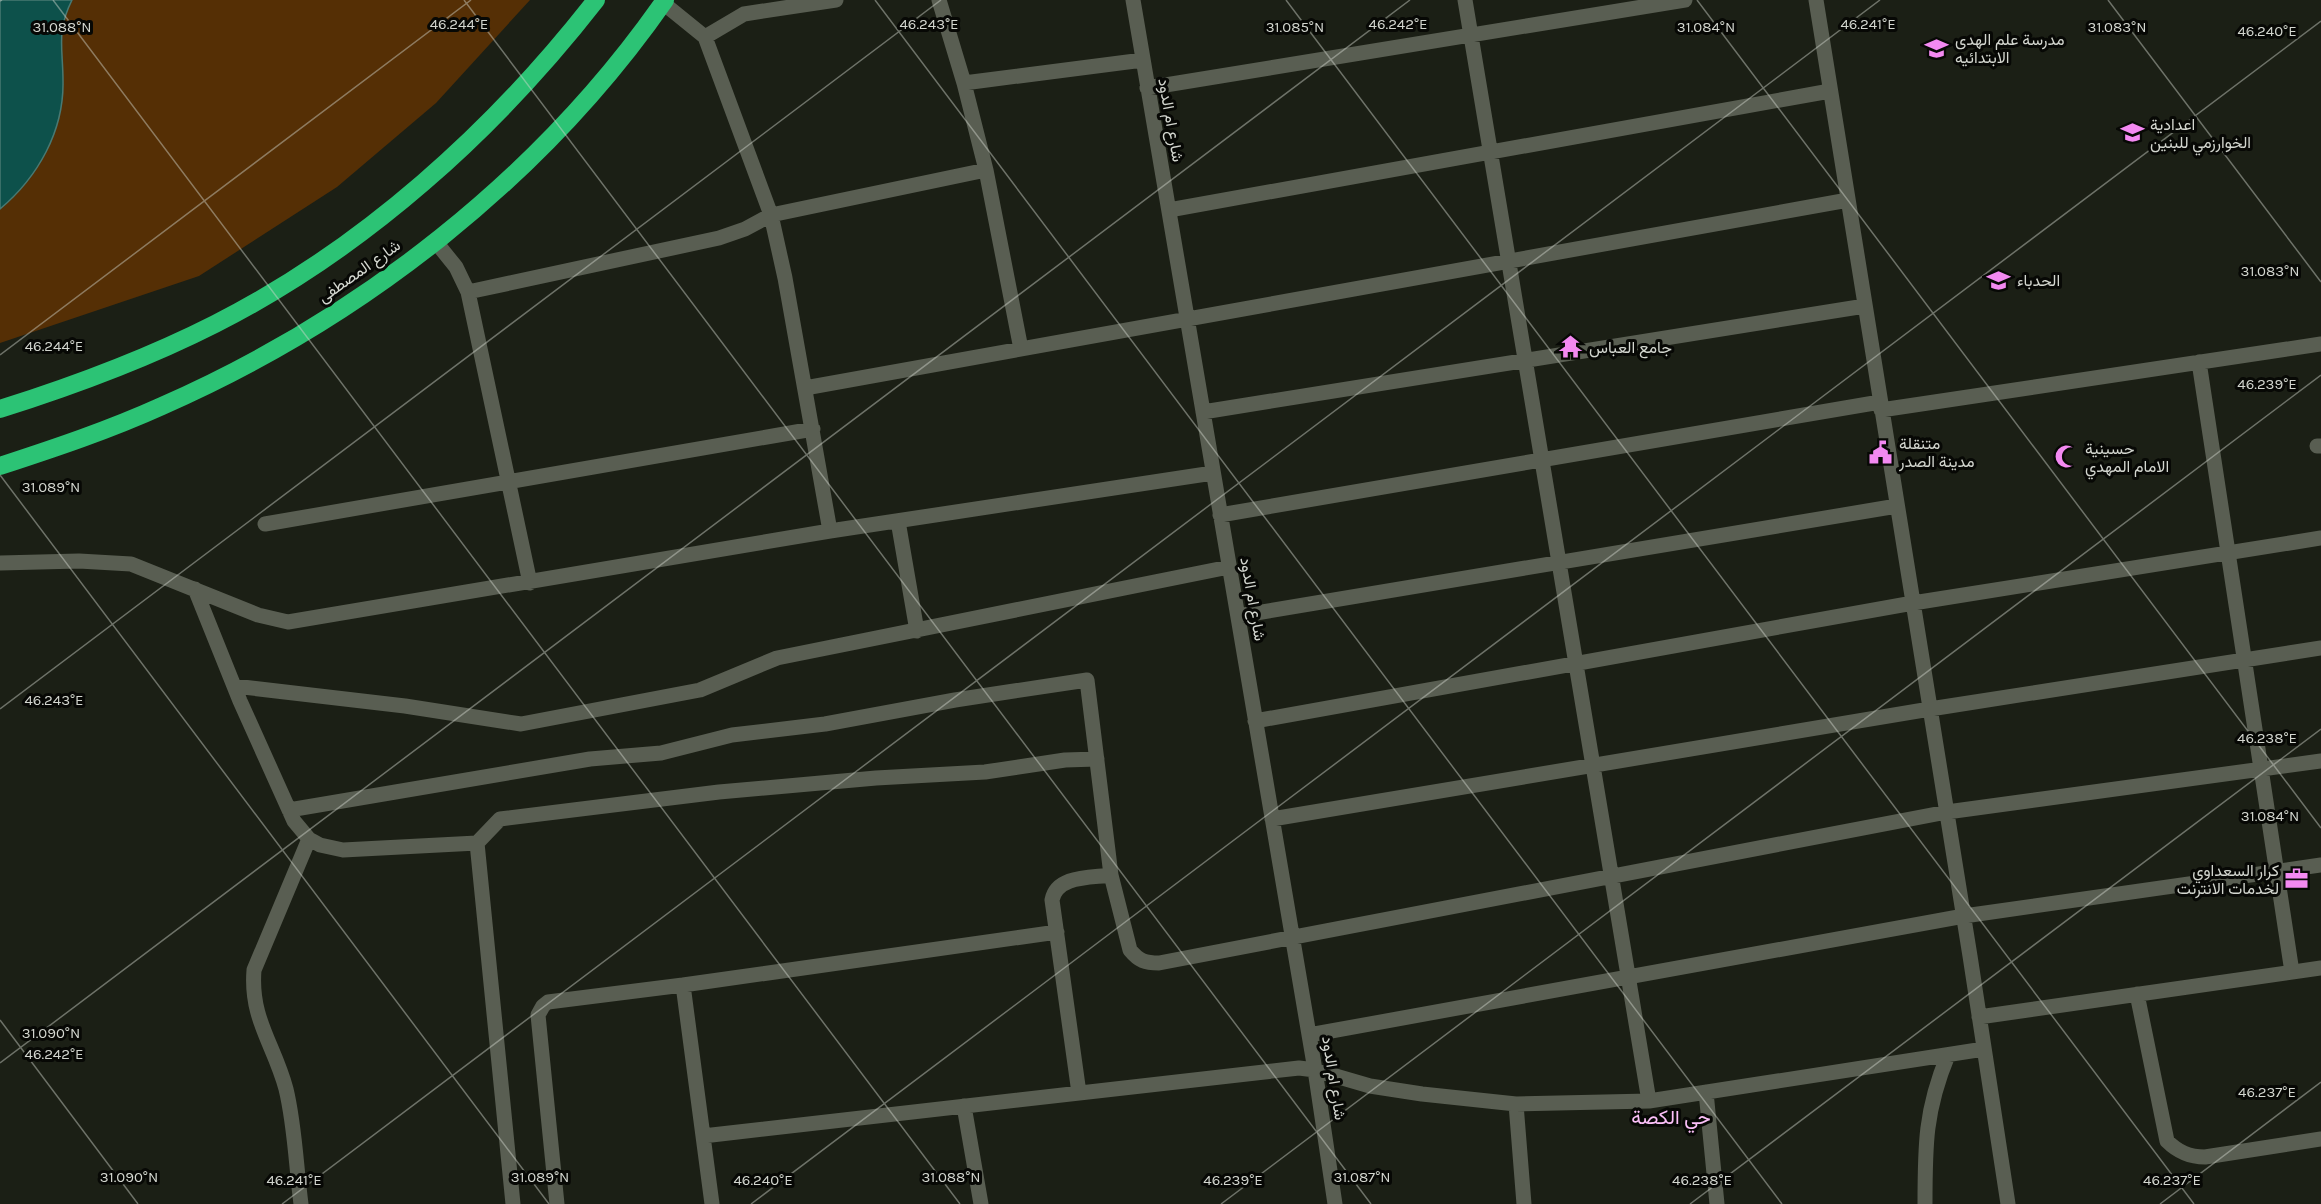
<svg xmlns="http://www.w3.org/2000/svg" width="2321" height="1204" font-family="Karla,Vazirmatn,sans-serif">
	<rect width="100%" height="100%" fill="#1b1f15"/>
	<!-- green -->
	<path fill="#552f05" d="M0 0H530L436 103 337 187 199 276 0 343Z"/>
	<!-- water -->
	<path fill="#0d514b" stroke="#487973" stroke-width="1.5" d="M0 0H72C56 32 63 48 63 81 64 131 38 177 0 209Z"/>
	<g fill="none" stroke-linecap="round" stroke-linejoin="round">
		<!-- minor -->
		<path stroke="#595e52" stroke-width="15" d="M939 0 964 83 986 170 1021 349
			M1133 0 1315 1070 1335 1204
			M1465 0 1649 1101
			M1816 0 1970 956 2008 1204
			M663 3 705 37
			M964 83 1143 60
			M1147 88 1685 0
			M1169 210 1830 91
			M435 241 456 267 468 292 530 583
			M468 292 719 238 745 229 771 215 986 170
			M2199 362 2292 972
			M805 388 1848 200
			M1881 410 2321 344
			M1203 412 1865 306
			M2317 446H2321
			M1220 515 1880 402
			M898 521 917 631
			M265 524 813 429
			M830 531 785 278 771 215 705 37 744 14 836 0
			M0 563 79 561 131 564 258 615 288 622 830 531 1213 473
			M195 589 240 701 294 821 309 839 320 845 343 850 477 843 500 819 719 792 876 778 985 772 1065 760 1097 759
			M1238 616 1897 506
			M234 686 405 706 521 724 700 690 777 658 1229 567
			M1255 721 1913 603 2321 538
			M289 810 590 759 661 753 732 735 825 724 955 700 1087 680 1111 875 1130 950C1139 961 1145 963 1159 963L1947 812 2321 761
			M1272 819 1930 709 2321 648
			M477 843 513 1204
			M683 985 712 1204
			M2137 994 2167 1141C2178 1152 2189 1157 2205 1157L2321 1139
			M1979 1017 2321 968
			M1309 1035 1964 916 2321 865
			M1706 1092 1717 1204
			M1079 1093 1052 900C1057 875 1091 878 1111 875
			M1516 1104 1524 1204
			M964 1106 981 1204
			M703 1136 1299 1068 1315 1070 1370 1086 1422 1094 1516 1104 1649 1101 1984 1049
			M301 1204C296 1166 295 1126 286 1089 274 1044 250 1019 254 970L309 839
			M557 1204 538 1015 543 1006 548 1002 683 985 1057 932
			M1925 1204C1925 1146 1925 1110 1948 1055"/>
		<!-- highway -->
		<path stroke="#2cc375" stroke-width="18" d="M0 409C73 386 146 359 215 324 363 249 494 131 596 0
			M0 466C55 448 109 430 162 406 360 319 541 178 665 0"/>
	</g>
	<!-- ticks -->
	<path fill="none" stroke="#d3d6cf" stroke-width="1.5" stroke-opacity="0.45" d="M53 0 960 1204M464 0 1371 1204M875 0 1782 1204M1286 0 2194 1204M1697 0 2321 828M2108 0 2321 282M0 1 2 0M0 355 471 0M0 475 549 1204M0 709 941 0M0 1020 138 1204M0 1063 1410 0M282 1204 1880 0M751 1204 2321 21M1221 1204 2321 375M1690 1204 2321 729M2160 1204 2321 1082"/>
	<!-- icons -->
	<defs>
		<symbol id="school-bare" viewBox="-9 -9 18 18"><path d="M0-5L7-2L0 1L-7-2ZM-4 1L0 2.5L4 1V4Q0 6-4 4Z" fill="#f389f1" stroke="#070805" stroke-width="2.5" paint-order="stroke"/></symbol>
		<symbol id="temple-bare" viewBox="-9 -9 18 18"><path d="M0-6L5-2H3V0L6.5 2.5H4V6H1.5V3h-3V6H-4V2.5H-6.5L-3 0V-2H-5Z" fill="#f389f1" stroke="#070805" stroke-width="2.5" paint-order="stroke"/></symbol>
		<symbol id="civic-bare" viewBox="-9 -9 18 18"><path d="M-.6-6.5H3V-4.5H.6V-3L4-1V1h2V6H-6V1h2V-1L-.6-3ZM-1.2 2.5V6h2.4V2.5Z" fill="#f389f1" stroke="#070805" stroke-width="2.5" paint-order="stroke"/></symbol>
		<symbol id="mosque-bare" viewBox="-9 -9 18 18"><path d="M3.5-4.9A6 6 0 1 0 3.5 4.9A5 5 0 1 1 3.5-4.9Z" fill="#f389f1" stroke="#070805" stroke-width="2.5" paint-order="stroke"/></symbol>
		<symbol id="office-bare" viewBox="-9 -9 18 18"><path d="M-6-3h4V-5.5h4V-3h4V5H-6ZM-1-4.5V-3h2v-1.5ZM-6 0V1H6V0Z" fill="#f389f1" stroke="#070805" stroke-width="2.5" paint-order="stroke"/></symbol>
	</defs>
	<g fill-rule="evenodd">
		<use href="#school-bare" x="1920" y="32" width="33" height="33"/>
		<use href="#school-bare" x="2116" y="116" width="33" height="33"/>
		<use href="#school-bare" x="1982" y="264" width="33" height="33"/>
		<use href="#temple-bare" x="1554" y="330" width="33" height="33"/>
		<use href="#civic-bare" x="1864" y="436" width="33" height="33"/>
		<use href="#mosque-bare" x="2050" y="440" width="33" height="33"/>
		<use href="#office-bare" x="2280" y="862" width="33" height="33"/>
	</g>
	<g text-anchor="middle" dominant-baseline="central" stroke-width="6" stroke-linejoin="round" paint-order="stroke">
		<!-- poi labels -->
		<g font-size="16" fill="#d3d6cf" stroke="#070805" text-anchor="start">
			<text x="1955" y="39">مدرسة علم الهدى<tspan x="1955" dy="18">الابتدائيه</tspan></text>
			<text x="2150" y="124">اعدادية<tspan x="2150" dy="18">الخوارزمي للبنين</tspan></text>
			<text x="2017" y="280">الحدباء</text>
			<text x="1589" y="347">جامع العباس</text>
			<text x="1899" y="443">متنقلة<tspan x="1899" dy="18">مدينة الصدر</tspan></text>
			<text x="2085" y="448">حسينية<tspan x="2085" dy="18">الامام المهدي</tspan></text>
			<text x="2279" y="870" text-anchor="end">كرار السعداوي<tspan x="2279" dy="18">لخدمات الانترنت</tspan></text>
		</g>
		<!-- street labels -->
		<g font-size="16" fill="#d3d6cf" stroke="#070805">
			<text transform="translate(1171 120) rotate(80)">شارع ام الدود</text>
			<text transform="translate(359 271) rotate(-35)">شارع المصطفى</text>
			<text transform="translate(1253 599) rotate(80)">شارع ام الدود</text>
			<text transform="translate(1334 1078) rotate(81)">شارع ام الدود</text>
		</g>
		<!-- quarter labels -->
		<g font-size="20" fill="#fcc0f9" stroke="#070805">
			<text x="1671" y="1117">حي الكصة</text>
		</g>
	</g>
	<g font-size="15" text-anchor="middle" fill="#d3d6cf" stroke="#070805" stroke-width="6" stroke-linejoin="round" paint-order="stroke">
		<text x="1398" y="29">46.242°E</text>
		<text x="459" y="29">46.244°E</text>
		<text x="929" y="29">46.243°E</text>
		<text x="1868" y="29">46.241°E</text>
		<text x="62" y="32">31.088°N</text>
		<text x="1295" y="32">31.085°N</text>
		<text x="1706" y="32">31.084°N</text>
		<text x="2117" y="32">31.083°N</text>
		<text x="2267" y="36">46.240°E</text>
		<text x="2270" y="276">31.083°N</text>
		<text x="54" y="351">46.244°E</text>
		<text x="2267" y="389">46.239°E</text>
		<text x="51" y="492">31.089°N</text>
		<text x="54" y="705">46.243°E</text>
		<text x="2267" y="743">46.238°E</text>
		<text x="2270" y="821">31.084°N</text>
		<text x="51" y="1038">31.090°N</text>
		<text x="54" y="1059">46.242°E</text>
		<text x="2267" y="1097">46.237°E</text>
		<text x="129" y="1182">31.090°N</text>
		<text x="540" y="1182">31.089°N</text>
		<text x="951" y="1182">31.088°N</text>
		<text x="1362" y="1182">31.087°N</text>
		<text x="294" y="1185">46.241°E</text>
		<text x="763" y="1185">46.240°E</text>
		<text x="1233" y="1185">46.239°E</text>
		<text x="1702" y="1185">46.238°E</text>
		<text x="2172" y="1185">46.237°E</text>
	</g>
</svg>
